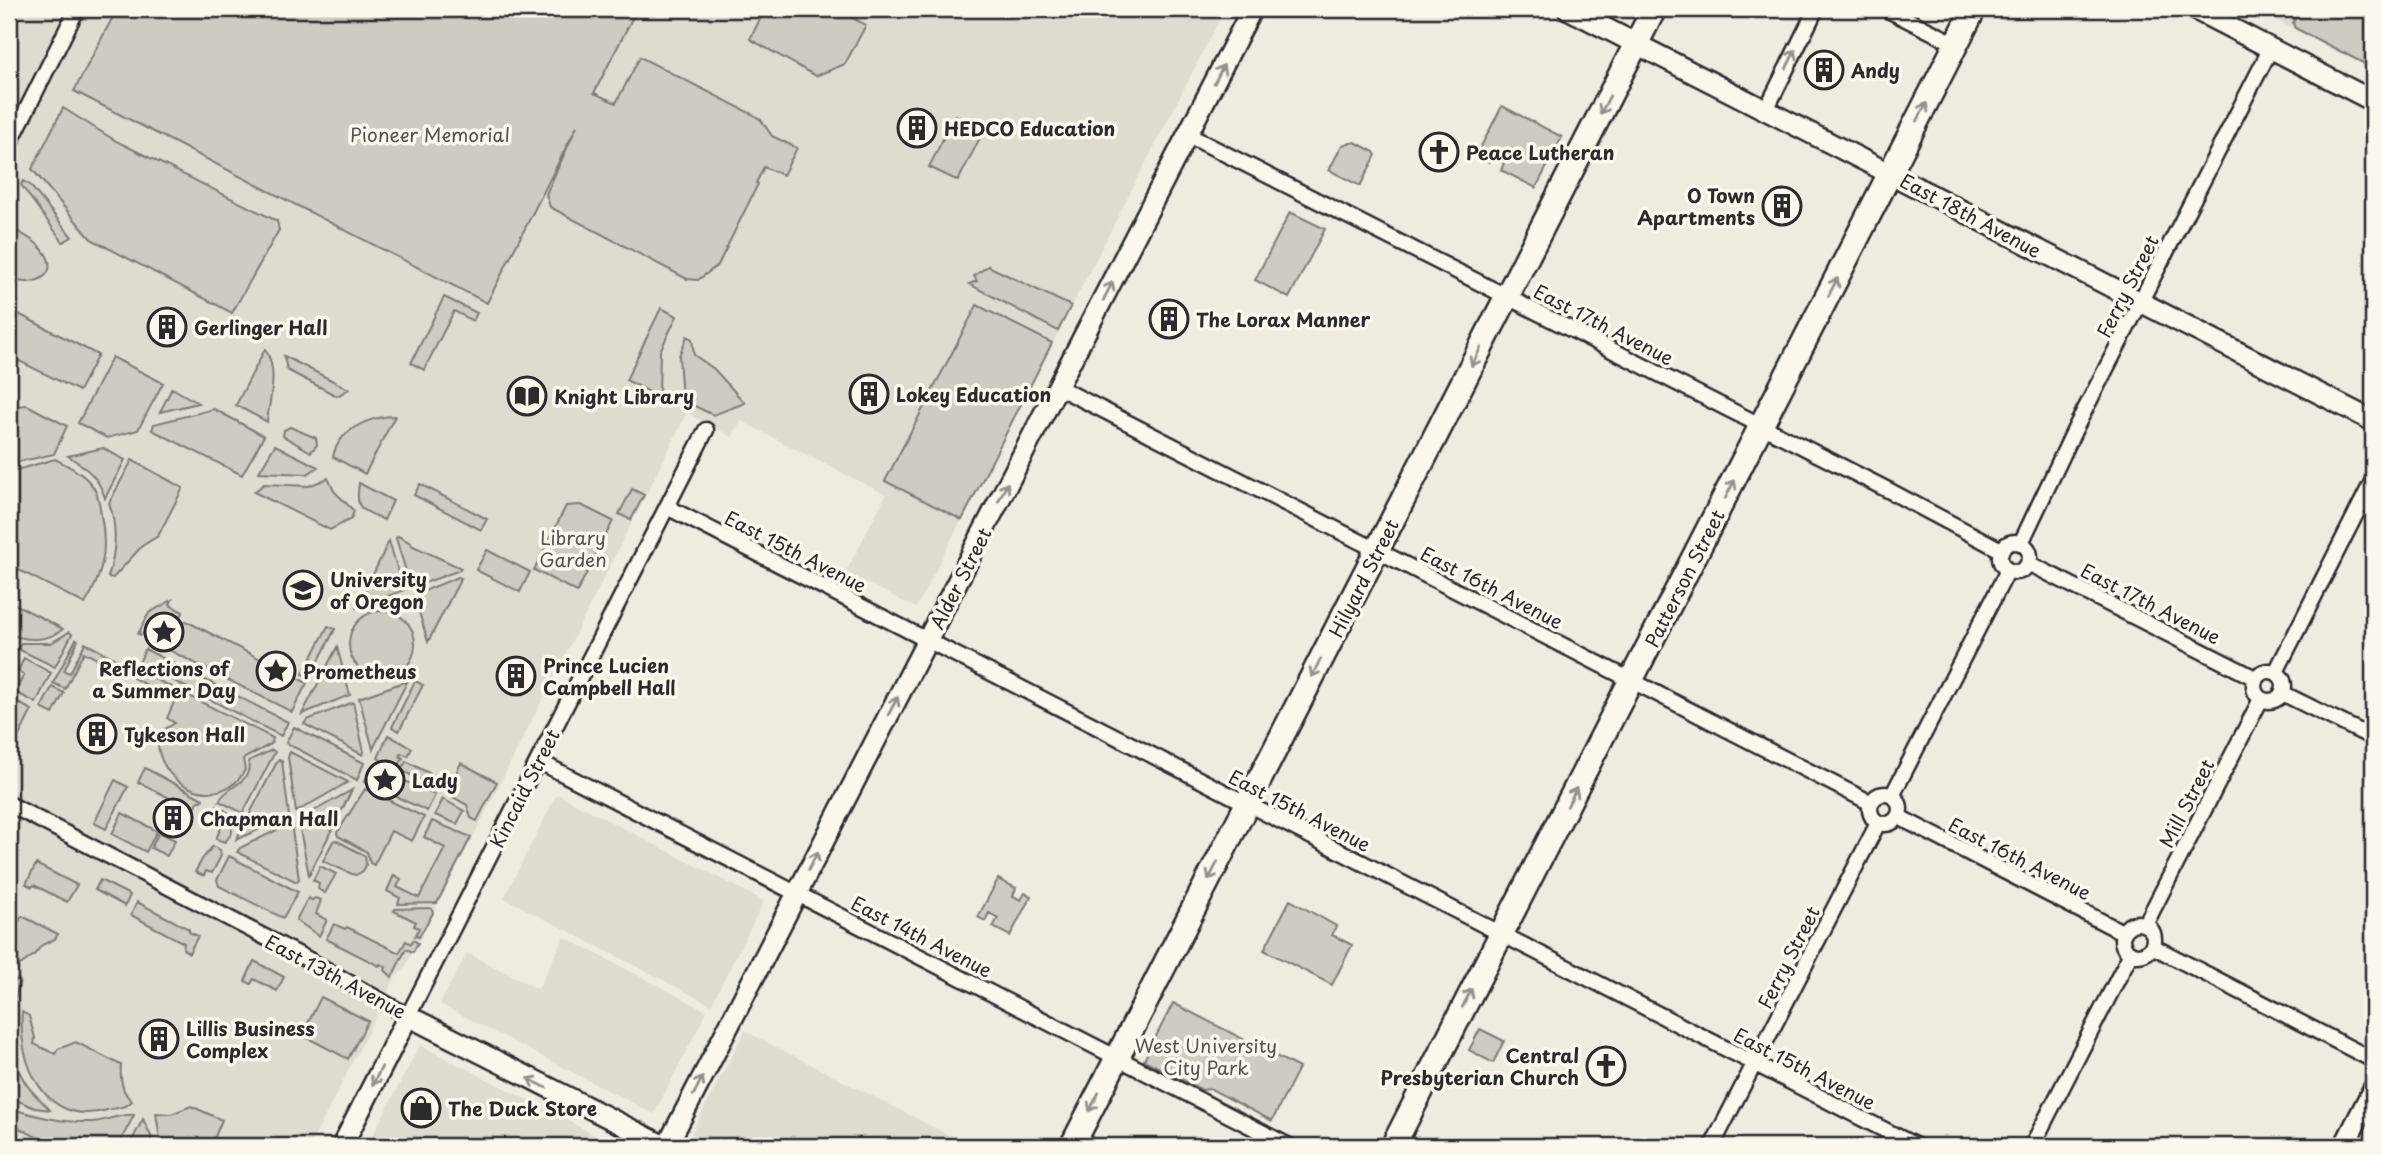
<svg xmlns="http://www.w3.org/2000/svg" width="2382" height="1155" font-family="'Playpen Sans',sans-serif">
	<rect width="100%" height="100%" fill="#eeebe0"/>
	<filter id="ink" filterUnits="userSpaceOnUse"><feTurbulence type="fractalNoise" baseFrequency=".0143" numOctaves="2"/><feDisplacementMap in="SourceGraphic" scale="14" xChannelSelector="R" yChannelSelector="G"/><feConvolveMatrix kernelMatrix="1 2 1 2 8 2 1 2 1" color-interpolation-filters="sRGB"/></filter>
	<g filter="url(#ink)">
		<!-- built -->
		<path fill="#dedbd1" d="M9 9H116L75 92 486 303 637 9H1225L916 608 846 572 886 495 741 421 732 437 687 413 473 837 403 971 396 976 310 1146H9Z
			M2254 9H2373V70Z
			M557 794 764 901 711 1005 504 898Z
			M564 937 707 1011 654 1114 440 1004 467 953 538 989Z
			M745 1031 970 1146H716L691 1134Z
			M420 1045 547 1110 616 1146H367Z"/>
		<!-- green -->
		<path fill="#cecbc2" stroke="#7c7b76" stroke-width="2" d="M117 9H637L594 93 616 103 640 57 754 115 761 120 772 136 797 148 783 175 764 167 756 183 758 184 718 265 698 280 687 279 550 207 546 194 577 126 487 303 74 91Z
			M765 9H835L866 25 845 64 816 76 750 39Z
			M2300 9H2373V68L2295 28 2293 23Z
			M1502 106 1562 137 1536 188 1501 170 1504 163 1492 157 1489 162 1476 156Z
			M63 108 116 141 277 221 279 230 232 313 91 239 32 169Z
			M955 115 984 130 958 181 929 167Z
			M1355 142 1374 152 1376 155 1360 186 1329 170 1342 145Z
			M23 181 30 185 72 237 63 242 21 185Z
			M1290 212 1325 229 1289 298 1255 280Z
			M9 227C18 232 30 237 38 245 65 270 40 290 9 279Z
			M988 266 1071 306 1058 331 969 284 977 281 974 276Z
			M444 297 477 313 473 321 454 311 424 370 411 363Z
			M977 305 1052 343 962 520 885 481Z
			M661 308 677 316 660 351 659 397 626 380Z
			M9 309 98 355 79 391 9 356Z
			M687 336 692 339 694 355 714 369 745 403 713 415 682 400 679 356Z
			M265 349C279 371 270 396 267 422L236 405Z
			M284 356 349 389 337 396 287 370Z
			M112 357 163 383 138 430 107 438 78 423Z
			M172 388 198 403 160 412Z
			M27 405 67 426 54 454 9 464V420L16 406Z
			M214 409 264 436 242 475 152 430 154 424Z
			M395 416 365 474 333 457C338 430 370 416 395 416Z
			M290 427 316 438 317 445 311 452 283 436 284 430Z
			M275 445 318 467 307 474 259 472Z
			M103 448 125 460 105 498C99 478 86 467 68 456Z
			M55 459C66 465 83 473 91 484 97 491 100 506 101 515 108 549 103 575 85 604L9 565V472Z
			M132 460 183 488 158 536 142 546 113 578 108 577C116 552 118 528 109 503Z
			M328 478 334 491 354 511 351 519 330 530 254 492 264 484 309 486Z
			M359 483 393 501 384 520C361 508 355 512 359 483Z
			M420 484 487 519 481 530 414 495Z
			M632 489 644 495 631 520 619 514Z
			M581 505 613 521 577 592 534 570 566 506Z
			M398 536 411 543V545L461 568 460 570 411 588 396 538Z
			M389 541 404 590 357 608Z
			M487 550 530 572 520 592 476 570Z
			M458 577 461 578 428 642 414 595Z
			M172 600 170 605 183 612 182 615 151 625 142 635 138 634 149 613Z
			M9 601 63 629C48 642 26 641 9 634Z
			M349 644a33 33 0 1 1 66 0a33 33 0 1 1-66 0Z
			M186 621 307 683 292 712 147 639C155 631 175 624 186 621Z
			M328 626 335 629 310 678 303 674Z
			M69 632 72 634 55 667 18 649 21 643H51Z
			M76 639 78 640 64 671 70 673 85 643 129 666 125 674 84 652 65 689 53 683Z
			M337 647 350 695 302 714Z
			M145 649 288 722 281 736 139 663Z
			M24 658 51 673 36 703 15 692 24 675 18 671Z
			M136 669 173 688 168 696 133 678Z
			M415 681 423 685 399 731 392 727Z
			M404 682H407L373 749 359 698Z
			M52 687 64 693 53 714 41 708Z
			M179 691 273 738 271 744 243 759 245 770C222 814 152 787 158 733L175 723 167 718Z
			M11 699 32 710 9 756V704Z
			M353 702 364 752 363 755 304 724 307 720Z
			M294 727 364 763 357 780 286 743Z
			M388 735 412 748 408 756 401 753 400 756 403 758 397 769 378 758Z
			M272 750 275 752 243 813 219 801C227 785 253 784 248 761Z
			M290 752 348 782 296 812 288 757Z
			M278 760 282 761 289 816 236 840Z
			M406 761 438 778 434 787 401 770Z
			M461 763 497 782 477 821 471 818 467 805 446 793Z
			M373 766 435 795 427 811 364 782Z
			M145 768 203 799 202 801H198L195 808 191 809 138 782Z
			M115 780 128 787 106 829 94 823Z
			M365 789 424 817 412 841 391 831 374 865 370 863 367 852 338 836 337 833Z
			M352 790 309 875 298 820Z
			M443 799 464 811 457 824 435 815Z
			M217 806 231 814 232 833 225 842 216 839 223 823 221 811 216 808Z
			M122 813 157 831 146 852 112 834Z
			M432 821 471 837 437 903 398 904 400 898 387 891 394 875 401 879 397 887 419 898 445 848 424 837Z
			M291 823 299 879 297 882 237 852 240 848Z
			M159 832 175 840 167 856 151 848Z
			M336 840 365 856 366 865 363 871 356 875 352 874 323 861 333 841Z
			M213 846 220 850 221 856 212 873 206 871 204 876 195 872 203 858Z
			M229 856 298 892 283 918 219 886 217 880Z
			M36 864 77 885 67 902 34 885 32 887 26 884Z
			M320 866 336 874 325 893 318 889 319 883 313 880Z
			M998 879 1016 888 1013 896 1021 900 1025 893 1031 896 1010 936 993 927 998 918 989 913 985 921 978 917Z
			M100 880 130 895 125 906 95 890Z
			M308 898 312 900 315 898 321 900 316 914 327 920 319 936 296 920Z
			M1290 900 1336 926 1332 935 1352 945 1332 985 1264 950Z
			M137 902 189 929V932L198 936 189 953 183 949 184 943 131 915Z
			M429 908 432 909 433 913 419 937 415 936 419 928 414 926 416 922 394 911 395 909Z
			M22 916 58 934 55 939 42 945 34 955 9 973V931L13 932Z
			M334 924 345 929 347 927 399 953 406 941 411 944 413 940 418 943 413 952 406 949 392 977 385 970 386 967 380 964 379 966 326 939Z
			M254 961 284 977 277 991 254 979 251 984 245 981Z
			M17 979 20 981C9 1012 7 1053 25 1082 31 1093 43 1101 50 1110L35 1108 9 1097V987Z
			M321 997 368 1021 348 1059 302 1035Z
			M1173 1003 1299 1068 1272 1121 1211 1089 1202 1090 1144 1060Z
			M22 1012 29 1016 35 1038 34 1044 55 1054 58 1049 76 1042 121 1065C120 1078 122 1093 132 1101 126 1108 116 1108 107 1110 46 1128 17 1063 22 1012Z
			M1480 1029 1504 1041 1493 1063 1469 1050Z
			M191 1106 222 1120 211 1146H161L156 1113 171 1114Z
			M9 1108C36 1116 62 1123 91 1122 105 1122 120 1113 134 1115L118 1146H54L9 1123Z
			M143 1119 151 1136V1146H129Z"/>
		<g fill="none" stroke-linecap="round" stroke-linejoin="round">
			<defs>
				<path id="street" d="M1886 9 1956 44
					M1766 110 1816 9
					M1188 135 1888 490 2001 550
					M9 145 77 9
					M1058 387 1871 803
					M667 507 1916 1146
					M2000 557a15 15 0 1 1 30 0a15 15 0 1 1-30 0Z
					M2021 543 2075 429 2271 48
					M2028 563 2255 678
					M2254 686a15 15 0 1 1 30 0a15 15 0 1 1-30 0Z
					M2276 672 2373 480
					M2282 693 2373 738
					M538 761 1289 1146
					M1870 809a15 15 0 1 1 30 0a15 15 0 1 1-30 0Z
					M1892 796 2008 570
					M9 804 311 961 408 1016 706 430
					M1899 817 2124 933
					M2122 939a16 16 0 1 1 32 0a16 16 0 1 1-32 0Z
					M2145 925 2261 699
					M2152 946 2373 1060
					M1712 1146 1878 823
					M2032 1146 2131 953"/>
				<path id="secondary" d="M1568 9 2373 421
					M2194 9 2373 101
					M342 1146 408 1016 664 1146
					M667 1146 1252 9
					M2344 1146 2373 1089"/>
				<path id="primary" d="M1072 1146 1654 9
					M1393 1146 1974 9"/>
			</defs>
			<!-- street casing -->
			<use href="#street" stroke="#2b2b2b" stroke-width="19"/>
			<!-- secondary casing -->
			<use href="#secondary" stroke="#2b2b2b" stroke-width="24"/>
			<!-- primary casing -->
			<use href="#primary" stroke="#2b2b2b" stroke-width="28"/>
			<!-- street -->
			<use href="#street" stroke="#fbf7ec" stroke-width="14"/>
			<!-- secondary -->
			<use href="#secondary" stroke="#fbf7ec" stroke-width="19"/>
			<!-- primary -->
			<use href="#primary" stroke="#fbf7ec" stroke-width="23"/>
		</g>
		<!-- one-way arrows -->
		<defs><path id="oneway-shaft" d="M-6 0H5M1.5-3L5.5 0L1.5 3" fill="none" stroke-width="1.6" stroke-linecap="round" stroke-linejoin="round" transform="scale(1.75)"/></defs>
		<g stroke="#93918c">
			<use href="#oneway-shaft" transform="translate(1791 59) rotate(-64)"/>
			<use href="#oneway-shaft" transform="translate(1219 74) rotate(-63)"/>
			<use href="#oneway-shaft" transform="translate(1605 105) rotate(117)"/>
			<use href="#oneway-shaft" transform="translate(1922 112) rotate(-63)"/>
			<use href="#oneway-shaft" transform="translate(1833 287) rotate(-63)"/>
			<use href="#oneway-shaft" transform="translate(1108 291) rotate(-63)"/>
			<use href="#oneway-shaft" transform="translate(1476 357) rotate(117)"/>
			<use href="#oneway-shaft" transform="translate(1730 489) rotate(-63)"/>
			<use href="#oneway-shaft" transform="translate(1003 492) rotate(-63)"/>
			<use href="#oneway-shaft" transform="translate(1316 668) rotate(117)"/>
			<use href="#oneway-shaft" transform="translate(893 706) rotate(-62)"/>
			<use href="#oneway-shaft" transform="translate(1572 797) rotate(-63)"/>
			<use href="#oneway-shaft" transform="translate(813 861) rotate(-63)"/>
			<use href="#oneway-shaft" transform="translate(1213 871) rotate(117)"/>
			<use href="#oneway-shaft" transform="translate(1467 998) rotate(-63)"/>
			<use href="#oneway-shaft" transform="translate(377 1076) rotate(117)"/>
			<use href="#oneway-shaft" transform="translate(537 1083) rotate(-153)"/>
			<use href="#oneway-shaft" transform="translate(698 1086) rotate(-63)"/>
			<use href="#oneway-shaft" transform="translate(1094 1102) rotate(117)"/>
		</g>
	</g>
	<!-- icons -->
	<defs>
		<symbol id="building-ring" viewBox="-11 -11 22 22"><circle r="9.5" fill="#fbf7ec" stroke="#2b2b2b" stroke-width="1.5"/><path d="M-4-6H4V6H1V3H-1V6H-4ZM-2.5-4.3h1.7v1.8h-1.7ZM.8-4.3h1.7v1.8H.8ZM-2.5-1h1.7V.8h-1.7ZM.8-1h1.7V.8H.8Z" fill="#2b2b2b"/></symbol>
		<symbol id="church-ring" viewBox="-11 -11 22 22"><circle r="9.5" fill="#fbf7ec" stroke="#2b2b2b" stroke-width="1.5"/><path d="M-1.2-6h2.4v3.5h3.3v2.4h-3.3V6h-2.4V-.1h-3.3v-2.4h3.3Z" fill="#2b2b2b"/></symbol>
		<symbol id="library-ring" viewBox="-11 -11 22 22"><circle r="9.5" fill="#fbf7ec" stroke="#2b2b2b" stroke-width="1.5"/><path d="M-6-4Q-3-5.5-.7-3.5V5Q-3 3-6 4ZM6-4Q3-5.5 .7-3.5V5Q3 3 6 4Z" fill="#2b2b2b"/></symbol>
		<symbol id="university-ring" viewBox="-11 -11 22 22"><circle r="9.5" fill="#fbf7ec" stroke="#2b2b2b" stroke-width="1.5"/><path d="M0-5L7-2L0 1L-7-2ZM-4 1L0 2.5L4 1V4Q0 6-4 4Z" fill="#2b2b2b"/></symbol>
		<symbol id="sight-ring" viewBox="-11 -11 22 22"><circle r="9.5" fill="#fbf7ec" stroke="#2b2b2b" stroke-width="1.5"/><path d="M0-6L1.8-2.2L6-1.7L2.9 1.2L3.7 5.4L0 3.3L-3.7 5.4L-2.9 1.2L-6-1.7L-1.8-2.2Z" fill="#2b2b2b"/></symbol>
		<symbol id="shop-ring" viewBox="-11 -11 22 22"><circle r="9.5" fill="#fbf7ec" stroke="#2b2b2b" stroke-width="1.5"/><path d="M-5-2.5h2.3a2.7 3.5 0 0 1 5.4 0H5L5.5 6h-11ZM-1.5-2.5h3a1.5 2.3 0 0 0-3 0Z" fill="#2b2b2b"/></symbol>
	</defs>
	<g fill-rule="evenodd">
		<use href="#building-ring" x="1802" y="48" width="44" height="44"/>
		<use href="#building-ring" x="895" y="106" width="44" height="44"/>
		<use href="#church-ring" x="1417" y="130" width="44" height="44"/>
		<use href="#building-ring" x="1760" y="184" width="44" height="44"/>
		<use href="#building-ring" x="1147" y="297" width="44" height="44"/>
		<use href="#building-ring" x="145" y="305" width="44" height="44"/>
		<use href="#building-ring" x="847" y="372" width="44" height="44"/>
		<use href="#library-ring" x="505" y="374" width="44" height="44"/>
		<use href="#university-ring" x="281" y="568" width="44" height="44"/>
		<use href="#sight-ring" x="142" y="610" width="44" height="44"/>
		<use href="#sight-ring" x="254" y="649" width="44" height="44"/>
		<use href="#building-ring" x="494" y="654" width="44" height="44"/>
		<use href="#building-ring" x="75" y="712" width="44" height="44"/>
		<use href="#sight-ring" x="363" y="758" width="44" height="44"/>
		<use href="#building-ring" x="151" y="796" width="44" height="44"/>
		<use href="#building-ring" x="137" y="1017" width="44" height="44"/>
		<use href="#church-ring" x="1584" y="1044" width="44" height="44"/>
		<use href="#shop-ring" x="399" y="1086" width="44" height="44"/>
	</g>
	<g text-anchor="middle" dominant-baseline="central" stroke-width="7" stroke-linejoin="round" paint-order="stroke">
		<!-- poi labels -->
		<g font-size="19" font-weight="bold" fill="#2b2b2b" stroke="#fbf7ec" text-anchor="start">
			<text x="1851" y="70">Andy</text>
			<text x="944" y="128">HEDCO Education</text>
			<text x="1466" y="152">Peace Lutheran</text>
			<text x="1755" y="195" text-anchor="end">O Town<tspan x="1755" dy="22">Apartments</tspan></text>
			<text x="1196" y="319">The Lorax Manner</text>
			<text x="194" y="327">Gerlinger Hall</text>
			<text x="896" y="394">Lokey Education</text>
			<text x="554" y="396">Knight Library</text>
			<text x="330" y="579">University<tspan x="330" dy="22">of Oregon</tspan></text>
			<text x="543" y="665">Prince Lucien<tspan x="543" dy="22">Campbell Hall</tspan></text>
			<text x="164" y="668" text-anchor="middle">Reflections of<tspan x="164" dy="22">a Summer Day</tspan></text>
			<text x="303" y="671">Prometheus</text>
			<text x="124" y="734">Tykeson Hall</text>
			<text x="412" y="780">Lady</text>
			<text x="200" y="818">Chapman Hall</text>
			<text x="186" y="1028">Lillis Business<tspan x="186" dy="22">Complex</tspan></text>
			<text x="1579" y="1055" text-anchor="end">Central<tspan x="1579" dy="22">Presbyterian Church</tspan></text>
			<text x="448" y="1108">The Duck Store</text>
		</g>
		<!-- park labels -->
		<g font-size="19" fill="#545351" stroke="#fbf7ec">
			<text x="430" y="134">Pioneer Memorial</text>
			<text x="573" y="537">Library<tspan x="573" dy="22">Garden</tspan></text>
			<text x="1206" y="1045">West University<tspan x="1206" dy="22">City Park</tspan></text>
		</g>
		<!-- street labels -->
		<g font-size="19" fill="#2b2b2b" stroke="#fbf7ec">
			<text transform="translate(1971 215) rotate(28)">East 18th Avenue</text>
			<text transform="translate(2127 286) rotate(-63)">Ferry Street</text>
			<text transform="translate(1604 324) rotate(27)">East 17th Avenue</text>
			<text transform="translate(796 551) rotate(27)">East 15th Avenue</text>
			<text transform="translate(960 578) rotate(-63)">Alder Street</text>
			<text transform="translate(1363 578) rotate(-63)">Hilyard Street</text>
			<text transform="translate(1684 578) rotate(-63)">Patterson Street</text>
			<text transform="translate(1492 587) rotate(27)">East 16th Avenue</text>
			<text transform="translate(2151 603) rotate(27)">East 17th Avenue</text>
			<text transform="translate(524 788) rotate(-63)">Kincaid Street</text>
			<text transform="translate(2186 803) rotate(-63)">Mill Street</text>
			<text transform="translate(1300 810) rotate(27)">East 15th Avenue</text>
			<text transform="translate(2020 858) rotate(27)">East 16th Avenue</text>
			<text transform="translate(922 936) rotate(27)">East 14th Avenue</text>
			<text transform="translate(1788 957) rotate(-63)">Ferry Street</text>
			<text transform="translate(336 976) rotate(28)">East 13th Avenue</text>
			<text transform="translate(1805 1068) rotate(27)">East 15th Avenue</text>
		</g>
	</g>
	<!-- margin -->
	<rect width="2382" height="1155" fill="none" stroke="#fbf7ec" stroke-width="35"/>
	<rect x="18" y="18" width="2347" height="1120" fill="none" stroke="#2b2b2b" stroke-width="2.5" filter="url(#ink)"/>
</svg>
